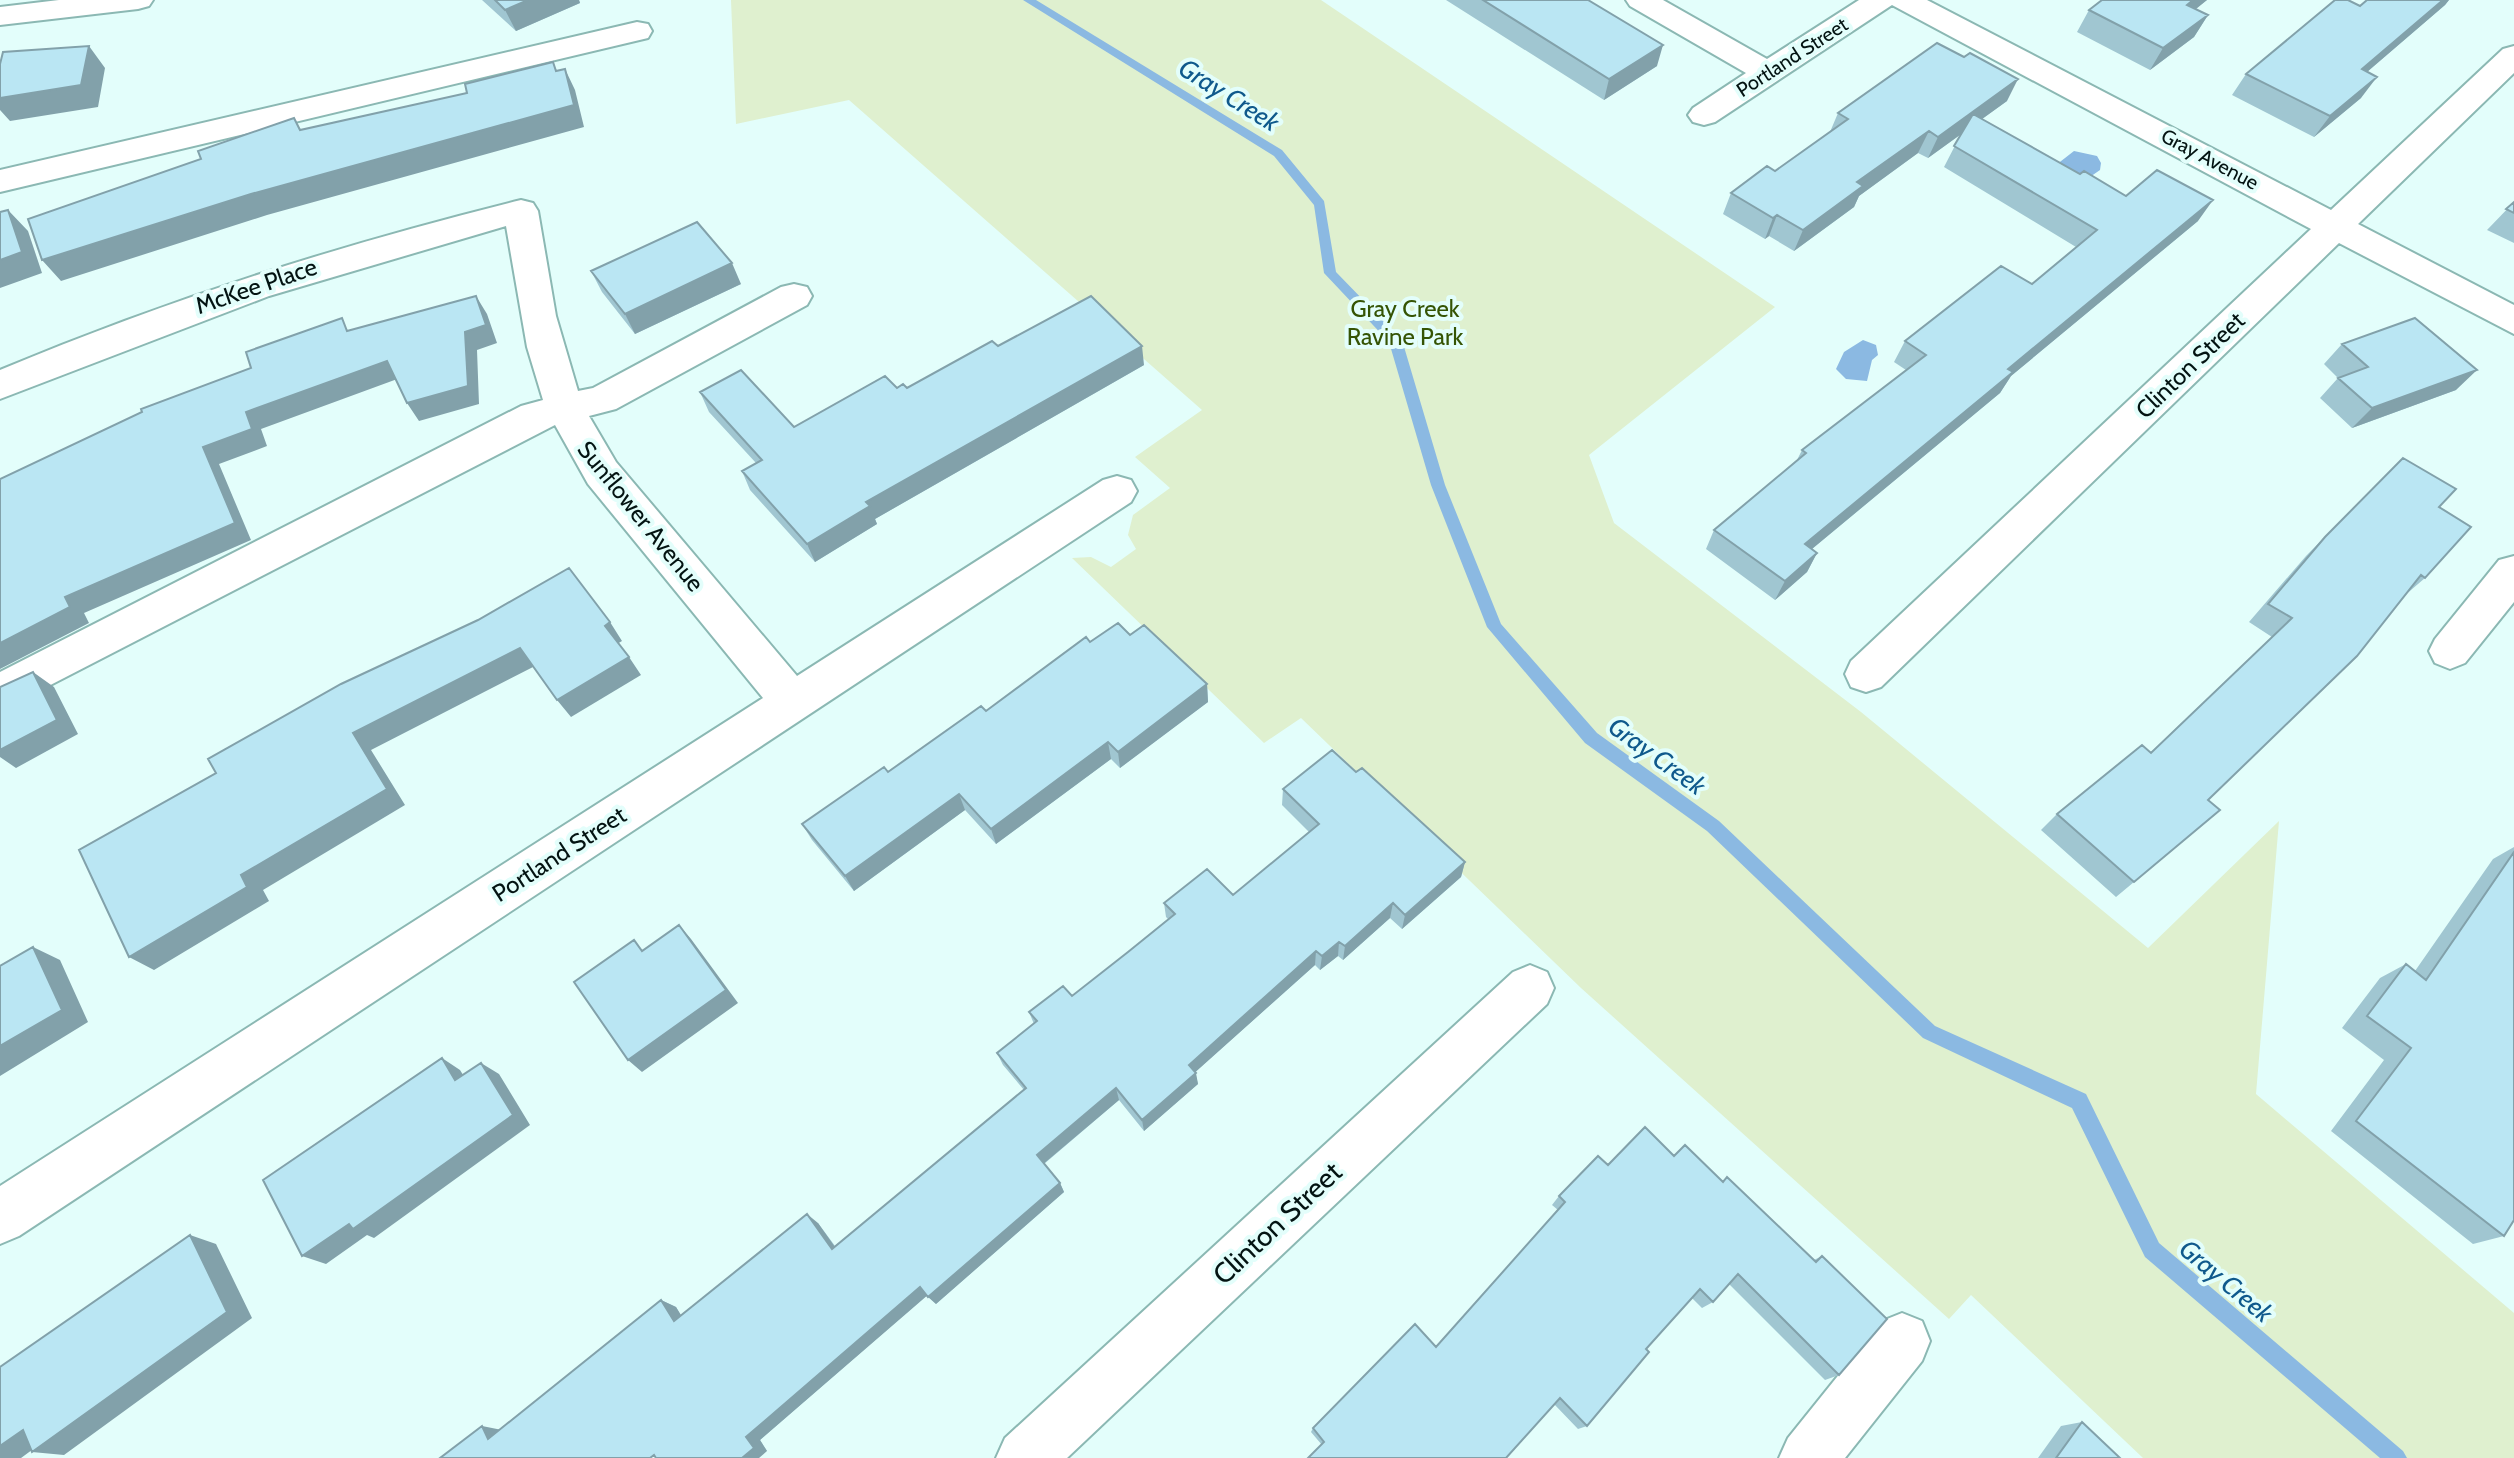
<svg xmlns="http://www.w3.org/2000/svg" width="2514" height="1458" font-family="Cabin,sans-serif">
	<rect width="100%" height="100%" fill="#e3fefb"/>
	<!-- green -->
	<path fill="#dff0cf" d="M731 0H1321L1775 307 1589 455 1614 523 1861 712 2148 948 2279 821 2256 1094 2514 1313V1458H2143L1971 1295 1949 1319 1581 988 1301 718 1264 743 1072 558 1091 557 1111 567 1136 549 1128 535 1133 515 1170 488 1135 457 1202 410 849 100 736 124Z"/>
	<!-- water -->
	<path fill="#8bb9e2" d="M2074 151 2097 156 2101 163 2100 170 2074 188 2047 172Z
		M1863 340 1876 345 1878 355 1872 360 1867 381 1846 379 1836 369 1844 352Z"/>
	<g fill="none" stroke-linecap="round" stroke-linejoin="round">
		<!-- stream -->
		<path fill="#8bb9e2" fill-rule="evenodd" d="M1023 0H1036L1282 150 1324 201 1336 272 1402 340 1445 485 1501 624 1597 733 1719 821 1935 1026 2086 1094 2159 1243 2403 1451 2407 1458H2380L2145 1257 2072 1108 1923 1038 1707 831 1585 743 1487 627 1431 485 1389 342 1324 273 1314 205 1274 156Z"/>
		<defs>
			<path id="minor" d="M59 0H153L149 6 138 9 0 25V7Z
				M1626 0H1663L1767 59 1859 0H1927L2331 210 2503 49 2514 46V73L2358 224 2514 305V334L2339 243 1881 687 1866 692 1851 687 1845 674 1851 661 2311 229 1892 5 1715 122 1704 125 1693 122 1688 115 1693 108 1746 73 1630 6Z
				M637 22 648 24 652 31 648 38 0 192V170Z
				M521 200 533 203 538 211 556 316 578 391 593 388 781 287 794 284 807 287 812 296 807 305 616 409 589 416 616 462 797 676 1103 480 1117 476 1131 480 1137 491 1131 502 19 1236 0 1244V1186L763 698 588 484 555 425 0 711V672L521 406 543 400 527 347 506 226 269 296 0 399V370C169 299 343 244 521 200Z
				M2514 556V602L2465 663 2450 669 2435 663 2429 651 2435 639 2499 560Z
				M1530 965 1547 972 1554 988 1547 1004 1067 1458H996L1005 1438 1513 972Z
				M1902 1313 1922 1321 1930 1341 1922 1361 1845 1458H1779L1788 1438 1882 1321Z"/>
		</defs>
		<!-- minor casing -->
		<use href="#minor" stroke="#8bb8b3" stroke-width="4"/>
		<!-- minor -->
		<use href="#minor" fill="#fff" fill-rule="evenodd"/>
	</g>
	<!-- wall -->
	<path fill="#a0c6d1" d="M482 0H579L580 3 516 31Z
		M1446 0H1588L1657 66 1604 100Z
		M2102 0H2207L2195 9 2208 15 2194 37 2150 70 2077 32 2089 10Z
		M2367 0H2449L2445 5 2367 72 2361 98 2314 137 2232 95 2246 74 2360 6Z
		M2007 101 1982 119 2080 174 2126 196 2198 221 2011 376 2000 393 1812 549 1817 553 1807 572 1775 600 1706 549 1714 530 1796 462 1802 450 1906 370 1894 362 1905 341 2032 284 2076 247 1944 167 1961 134 1928 158 1918 153 1859 196 1854 207 1794 251 1769 236 1765 239 1723 214 1731 193 1775 171 1830 132 1838 113Z
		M2514 202V243L2487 230Z
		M591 271 741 284 635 334 602 292Z
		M2342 344 2456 390 2352 428 2320 398 2338 378 2324 364Z
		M998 346 1144 365 875 519 877 524 815 562 750 490 742 471 756 463 709 412 700 392 794 427 897 388H907Z
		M2403 458 2439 507 2425 578 2404 596 2208 800 2134 882 2116 897 2041 830 2057 814 2151 752 2272 637 2249 622 2306 556Z
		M1130 635 1207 684 1208 702 1120 768 1111 759 996 844 965 810 854 891 812 840 802 824 986 711 1090 642Z
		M1356 772 1465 862 1461 877 1402 929 1390 918 1343 960 1338 956 1320 970 1315 965 1195 1072 1198 1084 1144 1131 1119 1100 1044 1164 1060 1183 1064 1192 936 1304 927 1295 760 1440 767 1451 500 1429 661 1300 676 1307 681 1316 818 1223 835 1246 1024 1090 1003 1065 997 1053 1034 1024 1029 1012 1072 996 1128 952 1168 919 1166 917 1164 903 1233 895 1309 832 1282 805 1283 789Z
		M2514 847V1220L2504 1236 2473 1244 2331 1131 2384 1060 2342 1028 2380 978 2406 964 2415 971 2493 859Z
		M1674 1156 1722 1181 1727 1177 1814 1260 1822 1256 1839 1375 1825 1380 1729 1284 1713 1302 1702 1308 1692 1298 1646 1349 1587 1426 1578 1429 1554 1404 1322 1445 1311 1432 1313 1428 1436 1347 1558 1210 1552 1205 1559 1196 1608 1165Z
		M2082 1422 2120 1458H2038L2061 1426Z"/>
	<!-- shaded-wall -->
	<path fill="#82a1aa" d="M528 0H579L580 3 516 31 505 10Z
		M2193 0H2207L2174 27 2187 5Z
		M2443 0H2449L2445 5 2346 90 2362 69Z
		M2208 15 2194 37 2150 70 2163 48Z
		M1663 45 1657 66 1604 100 1609 79Z
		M89 46 105 68 98 107 10 121 0 110V98Z
		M565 69 575 90 584 127 267 215 61 281 42 260Z
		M2377 77 2361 98 2314 137 2330 116Z
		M2018 79 2007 101 1928 158 1938 137Z
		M1929 131 1918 153 1859 196 1854 207 1794 251 1803 230 1857 182Z
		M2213 200 2198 221 2011 376 2000 393 1795 563 1805 544 2008 369Z
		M8 210 28 231 42 273 0 288V260Z
		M1777 215 1769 236 1765 239 1773 218Z
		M732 263 741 284 635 334 625 314Z
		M476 296 487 314 497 343 477 350 479 404 419 421 407 403 465 332Z
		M1142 346 1144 365 875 519 877 524 815 562 807 544 866 502Z
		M387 361 400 378 261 429 267 446 219 464 251 540 84 613 89 623 0 669V643L65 597 203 447 246 412Z
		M2477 370 2456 390 2352 428 2372 408Z
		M1817 553 1807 572 1775 600 1785 581Z
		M610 622 622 641 617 644 605 626Z
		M520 648 535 666 371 750 405 805 263 890 269 901 154 970 129 957 241 875 353 733Z
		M629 657 641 675 571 717 557 700Z
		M33 672 54 687 78 734 16 768 0 757V750Z
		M1207 684 1208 702 1120 768 1118 752Z
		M1108 742 1111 759 996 844 991 829Z
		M959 794 965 810 854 891 845 876Z
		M1465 862 1461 877 1402 929 1405 915Z
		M1393 903 1390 918 1343 960 1345 946Z
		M679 925 691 939 738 1003 642 1072 628 1060Z
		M1339 942 1338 956 1320 970 1322 956Z
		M33 947 60 960 88 1022 0 1076V1046Z
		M1316 951 1315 965 1191 1076 1189 1065Z
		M442 1058 460 1070 473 1091 455 1080Z
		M481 1063 499 1074 530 1125 374 1238 367 1235 326 1264 302 1256Z
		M1196 1073 1198 1084 1144 1131 1142 1120Z
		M1116 1088 1119 1100 1042 1165 1037 1155Z
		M1060 1183 1064 1192 936 1304 928 1297Z
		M807 1214 818 1223 842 1257 832 1249Z
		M190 1235 216 1244 252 1318 64 1455 32 1452Z
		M920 1287 929 1294 760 1440 767 1451 759 1458H742L746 1437Z
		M661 1300 676 1307 689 1328 674 1321Z
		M482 1426 502 1430 488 1439Z
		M23 1430 55 1433 21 1458H0V1446Z"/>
	<!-- building -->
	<path fill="#bae6f3" stroke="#82a1aa" stroke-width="2" d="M495 0H528L505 10Z
		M1483 0H1588L1663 45 1609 79Z
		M2102 0H2193L2187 5 2208 15 2163 48 2089 10Z
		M2335 0H2348L2360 6 2367 0H2443L2362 69 2377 77 2330 116 2246 74Z
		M1937 43 1964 57 1970 53 2018 79 1938 137 1929 131 1857 182 1863 186 1803 230 1777 215 1773 218 1731 193 1767 166 1775 171 1848 119 1838 113Z
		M89 46 81 85 0 98V64L3 52Z
		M553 62 556 71 565 69 574 105 251 194 42 260 28 219 201 159 198 151 294 118 300 130 467 93 465 84Z
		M1973 114 2080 174 2084 171 2126 196 2157 170 2213 200 2008 369 2013 372 1805 544 1817 553 1785 581 1714 530 1806 453 1802 450 1926 355 1905 341 2001 266 2032 284 2097 230 1954 146Z
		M2514 202V213L2506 209Z
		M8 210 22 252 0 260V212Z
		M697 222 732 263 625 314 591 271Z
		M476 296 486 325 465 332 468 386 407 403 387 361 246 412 252 429 203 447 235 523 65 597 70 607 0 643V479L142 412 141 409 251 368 246 352 342 318 347 331Z
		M1091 296 1142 346 866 502 870 506 807 544 742 471 762 460 700 392 741 370 794 427 885 376 897 388 903 384 907 388 992 341 998 346Z
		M2415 318 2477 370 2372 408 2338 378 2368 367 2342 344Z
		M2403 458 2456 489 2439 507 2471 527 2425 578 2421 575 2357 656 2208 800 2220 810 2134 882 2057 814 2142 745 2151 753 2292 618 2268 604 2325 537Z
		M569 568 610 622 605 626 629 657 557 700 520 648 353 733 387 789 241 875 247 887 129 957 79 850 216 773 208 759 341 684 478 620Z
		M1118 623 1130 635 1144 625 1207 684 1118 752 1108 742 991 829 959 794 845 876 802 824 884 767 888 772 981 706 986 711 1086 637 1090 642Z
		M33 672 57 720 0 750V687Z
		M1332 750 1356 772 1362 768 1465 862 1405 915 1393 903 1345 946 1339 942 1322 956 1316 951 1189 1065 1196 1073 1142 1120 1116 1088 1037 1155 1060 1183 928 1297 920 1287 746 1437 754 1448 742 1458H656L654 1455 650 1458H440L482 1426 488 1439 661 1300 674 1321 807 1214 832 1249 1026 1088 997 1053 1037 1021 1029 1012 1063 986 1072 996 1128 952 1175 914 1164 903 1207 869 1233 895 1319 824 1283 789Z
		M2514 852V1220L2504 1236 2356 1121 2411 1048 2367 1016 2406 964 2426 980Z
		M679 925 726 990 628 1060 574 982 634 940 642 951Z
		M33 947 62 1010 0 1046V966Z
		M442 1058 455 1080 481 1063 513 1115 353 1229 349 1224 302 1256 263 1180Z
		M1645 1127 1674 1156 1685 1145 1723 1182 1727 1177 1816 1262 1822 1256 1887 1319 1839 1375 1738 1274 1713 1302 1700 1289 1646 1349 1649 1352 1587 1426 1560 1398 1506 1458H1308L1324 1442 1313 1428 1415 1324 1436 1347 1565 1202 1559 1196 1598 1156 1608 1165Z
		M190 1235 227 1312 32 1452 23 1430 0 1446V1367Z
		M2082 1422 2120 1458H2056Z"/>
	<g text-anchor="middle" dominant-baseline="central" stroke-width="8" stroke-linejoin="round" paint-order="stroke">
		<!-- far-street labels -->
		<g font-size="20" fill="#031312" stroke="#e3fefb">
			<text transform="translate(1792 57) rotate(-33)">Portland Street</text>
			<text transform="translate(2210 159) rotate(28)">Gray Avenue</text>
		</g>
		<!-- street labels -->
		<g font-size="24" fill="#031312" stroke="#e3fefb">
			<text transform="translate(256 286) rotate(-19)">McKee Place</text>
			<text transform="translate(2190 365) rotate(-44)">Clinton Street</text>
			<text transform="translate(641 516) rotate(51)">Sunflower Avenue</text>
			<text transform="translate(559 854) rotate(-33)">Portland Street</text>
		</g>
		<!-- park labels -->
		<g font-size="24" fill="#355404" stroke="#e3fefb">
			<text x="1405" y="308">Gray Creek<tspan x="1405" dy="28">Ravine Park</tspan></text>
		</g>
		<!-- water labels -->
		<g font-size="26" font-style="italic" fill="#0f598c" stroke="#e3fefb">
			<text transform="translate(1229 95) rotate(32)">Gray Creek</text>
			<text transform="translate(1657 756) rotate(36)">Gray Creek</text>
			<text transform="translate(2226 1281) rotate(40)">Gray Creek</text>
		</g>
		<!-- near-street labels -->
		<g font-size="28" fill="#031312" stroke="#e3fefb">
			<text transform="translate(1277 1223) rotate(-43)">Clinton Street</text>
		</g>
	</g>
</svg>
